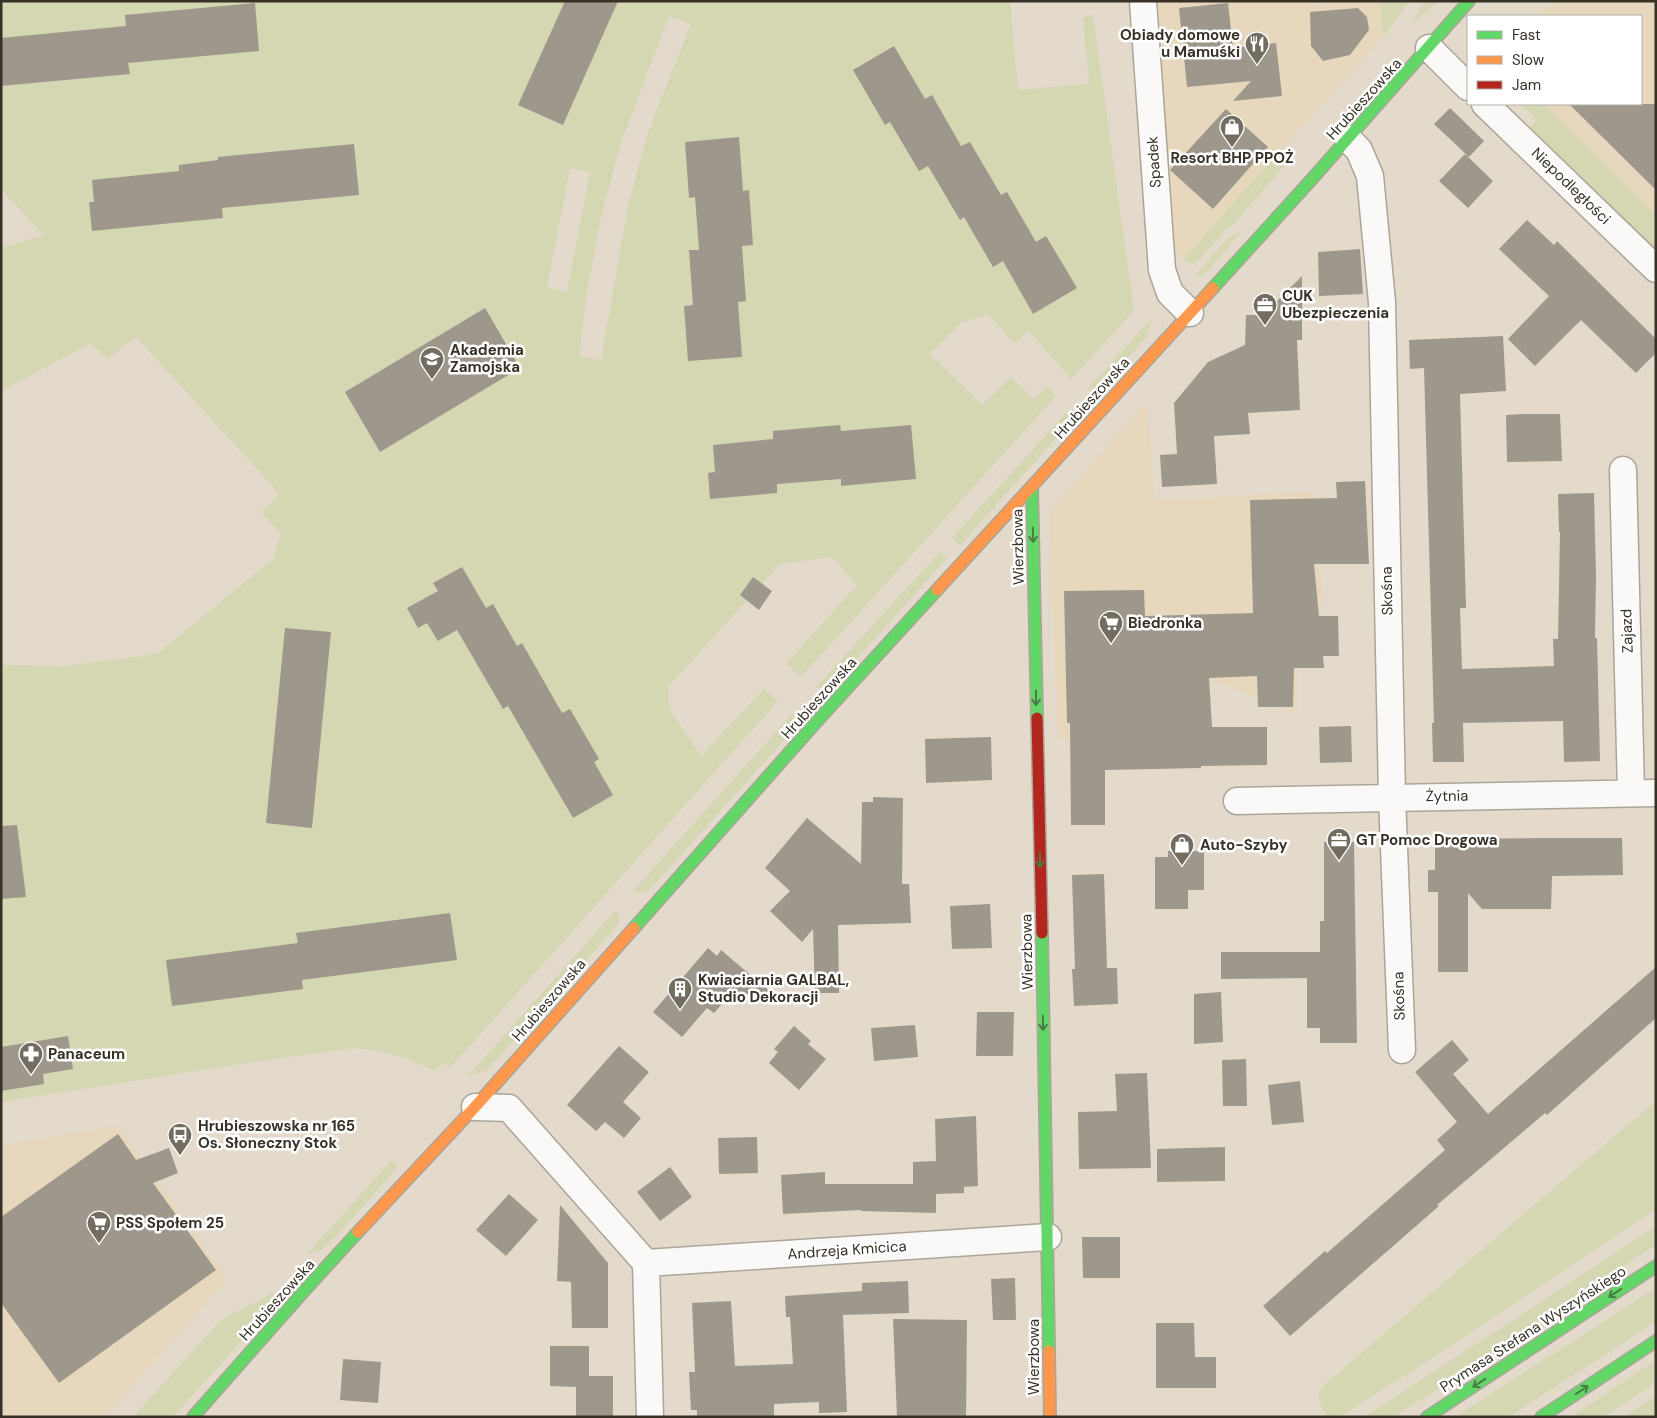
<svg xmlns="http://www.w3.org/2000/svg" width="1657" height="1418" font-family="'DM Sans',sans-serif">
	<rect width="100%" height="100%" fill="#e3dacb"/>
	<!-- built -->
	<path fill="#e7d8bd" d="M1157 1H1315L1316 5 1353 1H1381L1383 37 1183 259 1173 248Z
		M1559 1H1656V215L1544 104H1641V16H1535L1544 7 1553 6Z
		M1147 402 1155 500 1313 492 1324 605 1297 606V714L1210 679 1212 736 1057 738 1050 512Z
		M117 1125 227 1279 105 1417H1V1146Z"/>
	<!-- green -->
	<path fill="#d4d7b2" fill-rule="evenodd" d="M1 1H1010L1018 90 1089 84 1083 17 1093 15 1134 311 1071 379 1029 331 1014 343 988 314 961 323 930 354 982 405 1011 377 1034 399 1048 386 1056 396 801 677 786 664 857 585 832 557 780 564 669 686 668 700 672 713 701 756 764 689 778 701 451 1067 443 1063 435 1071 406 1058 380 1051 353 1048 247 1063 1 1102V665L65 666 157 654 273 559 281 534 261 512 280 494 136 337 107 359 91 343 1 391V248L43 235 1 189ZM669 16 691 24 648 132 628 206 601 360 579 356 587 292 601 217 620 146ZM570 168 590 172 567 292 547 288Z
		M1381 1H1410L1383 37Z
		M1426 1H1439L1410 25Z
		M1521 104H1544L1656 215V251L1530 127 1537 120Z
		M1281 150 1287 158 1285 165 1234 224 1226 230 1197 261C1191 265 1189 264 1183 259Z
		M1242 231 1208 271 1201 276H1194L1230 236Z
		M1151 319 1147 336 1104 385 1096 389 1087 390Z
		M1068 411 1069 416 1067 426 960 545 952 538Z
		M940 552 947 558 837 681 827 687 815 688Z
		M792 714C796 724 790 731 785 739L653 886 644 892 633 891Z
		M616 910 620 920 617 926 487 1070 468 1076Z
		M1656 1101V1209L1446 1349 1340 1417H1328C1320 1405 1314 1395 1325 1384Z
		M391 1161 398 1167 328 1245 317 1252 307 1254Z
		M1656 1226V1245L1394 1417H1365Z
		M1656 1288V1321L1509 1417H1455Z
		M274 1290 272 1304 268 1311 173 1417H133L222 1319 266 1297Z
		M1656 1360V1382L1603 1417H1571Z
		M1656 1396V1417H1624Z"/>
	<!-- building -->
	<path fill="#9e978c" d="M565 1H618L563 125 518 105Z
		M255 3 259 51 128 63 130 74 1 86V38L126 26 125 15Z
		M1228 3 1233 48 1276 43 1282 96 1233 101 1251 81 1187 87 1179 8Z
		M1358 8 1367 17 1369 30 1350 55 1323 61 1311 46 1310 12Z
		M894 46 925 99 932 95 961 146 970 142 1001 195 1007 192 1036 242 1046 236 1077 288 1033 314 1003 261 993 267 964 217 960 220 928 166 919 171 890 122 885 125 853 70Z
		M1569 104H1656V190Z
		M1450 108 1484 141 1469 157 1434 124Z
		M1226 109 1268 147 1213 209 1170 170Z
		M739 137 743 191 749 190 753 245 742 246 746 301 738 302 742 357 688 361 684 306 693 305 689 250H699L695 197 689 198 685 142Z
		M354 144 359 195 222 208 223 218 92 231 89 202H94L92 180 179 171V165L218 160V157Z
		M1465 154 1493 181 1468 208 1439 181Z
		M1527 220 1554 245 1557 241 1656 339V353L1636 373 1581 320 1535 366 1508 339 1549 296 1499 249Z
		M1360 249 1363 294 1319 296 1318 252Z
		M1302 276V340H1297L1300 410 1248 413 1250 434 1214 436 1217 484 1162 487 1160 455 1177 454 1174 403 1208 362 1245 345 1246 315H1263Z
		M485 308 520 368 380 452 345 392Z
		M1503 336 1506 391 1460 394 1466 608H1460L1462 669 1554 666 1553 639H1558L1560 532H1559L1558 494 1594 493 1596 576 1595 638H1597L1600 761 1564 762 1563 721 1463 723 1464 762H1433L1432 723H1434L1424 368 1410 369 1409 340Z
		M1525 414H1560L1562 461 1507 462 1506 415Z
		M840 425 841 431 911 425 916 479 841 486V479L777 484V493L710 499 708 473 715 472 713 445 773 439V431Z
		M1365 481 1369 564H1314L1319 616H1338L1339 656H1323L1324 668H1294L1293 707H1258L1257 676 1209 678 1212 727H1267V765L1201 766V768L1105 770V825H1071L1070 723H1067L1064 591 1144 590 1145 616 1253 613 1250 500 1337 498 1336 482Z
		M462 567 486 608 493 604 517 646 522 643 562 713 570 709 599 759 594 762 613 795 573 818 508 706 503 709 457 630 438 641 427 623 418 628 407 608 438 591 433 583Z
		M753 577 772 591 759 610 740 595Z
		M285 628 331 632 312 828 266 823Z
		M1351 726 1352 762 1320 763 1319 727Z
		M991 737 992 780 926 783 925 739Z
		M873 797 903 798 902 884H909L911 923 838 925 839 993H815L813 929 802 942 770 911 790 891 765 868 807 818 861 864 862 802H873Z
		M17 825 26 897 1 899V826Z
		M1547 838H1622L1623 875 1552 876 1551 909H1482L1468 893V972H1438V892H1428V870H1435V839Z
		M1324 842H1354L1357 1043H1320V1028H1307V978L1221 979V952H1320V921H1324Z
		M1168 851H1204V890H1188V909H1155V857H1168Z
		M1104 874 1107 968H1117L1118 1004 1074 1006 1072 969H1075L1072 875Z
		M990 904 992 948 952 949 950 906Z
		M450 913 457 960 302 980 303 989 172 1006 166 960 298 943 296 933Z
		M708 948 717 956 721 950 773 994H731L714 1013 707 1008 682 1037 653 1012Z
		M1656 967V1018L1547 1115 1545 1113 1437 1205 1439 1206 1290 1336 1263 1306 1325 1251 1327 1253 1445 1150 1437 1140 1457 1122 1415 1072 1452 1040 1469 1060 1453 1074 1488 1114Z
		M1221 992 1223 1042 1194 1044V994Z
		M977 1012H1014L1013 1056H976Z
		M915 1025 918 1057 874 1061 871 1028Z
		M794 1026 811 1041 808 1044 826 1059 799 1090 769 1063 778 1052 774 1049Z
		M68 1036 73 1069 43 1074 44 1084 1 1091V1047Z
		M619 1046 649 1072 623 1102 641 1118 624 1138 605 1122 596 1131 567 1105Z
		M1246 1059 1247 1106H1223L1222 1060Z
		M1147 1073 1151 1168 1079 1169 1078 1112 1117 1111 1115 1074Z
		M1300 1081 1304 1122 1272 1125 1268 1085Z
		M976 1116 978 1186 964 1187V1193L936 1194V1213L861 1211V1210L783 1214 781 1175 825 1172V1184H913V1162L936 1161 935 1119Z
		M118 1134 136 1160 169 1148 178 1173 153 1183 216 1270 59 1383 1 1303V1217Z
		M757 1137 758 1173 719 1174 718 1138Z
		M1225 1147V1181L1157 1182V1149Z
		M670 1167 692 1197 660 1221 637 1192Z
		M509 1194 538 1220 506 1256 476 1230Z
		M560 1205 608 1263V1328H572L571 1282 557 1281Z
		M1082 1237H1120V1278H1083Z
		M1015 1278 1016 1320H993L991 1279Z
		M908 1281 909 1313 843 1315 847 1412 819 1413V1402L774 1404V1417H697V1410H691L689 1372H695L692 1303 731 1301 735 1366 793 1364 790 1317H786L785 1296 862 1291V1283Z
		M893 1319 967 1320 966 1417H897Z
		M1156 1323H1194L1195 1357H1216V1388H1156Z
		M550 1346H589V1376H613V1416L576 1417V1387L550 1386Z
		M343 1359 381 1362 378 1403 340 1400Z"/>
	<g fill="none" stroke-linecap="round" stroke-linejoin="round">
		<defs>
			<path id="street" d="M1143 1 1162 270 1170 293 1190 313
				M1429 48 1468 87
				M1485 104 1656 269
				M1348 139 1359 150 1370 176 1382 302 1392 797 1402 1050
				M1623 470 1631 793
				M1237 801 1656 793
				M475 1107 509 1108 646 1263 650 1417
				M646 1263 1048 1237"/>
			<path id="fast" d="M1213 288 1312 179 1469 1
				M1032 487 1037 718
				M634 928 819 719 937 590
				M1042 933 1049 1351
				M193 1417 304 1291 358 1232
				M1427 1417 1656 1266
				M1541 1417 1656 1341"/>
			<path id="slow" d="M937 590 1213 288
				M358 1232 475 1107 634 928
				M1049 1351 1050 1417"/>
			<path id="jam" d="M1037 718 1042 933"/>
		</defs>
		<!-- street casing -->
		<use href="#street" stroke="#aba599" stroke-width="29"/>
		<!-- fast casing -->
		<use href="#fast" stroke="#aba599" stroke-width="14"/>
		<!-- slow casing -->
		<use href="#slow" stroke="#aba599" stroke-width="14"/>
		<!-- jam casing -->
		<use href="#jam" stroke="#aba599" stroke-width="14"/>
		<!-- street -->
		<use href="#street" stroke="#fbf9f7" stroke-width="26"/>
		<!-- fast -->
		<use href="#fast" stroke="#63d668" stroke-width="11"/>
		<!-- slow -->
		<use href="#slow" stroke="#ff974d" stroke-width="11"/>
		<!-- jam -->
		<use href="#jam" stroke="#b3261e" stroke-width="11"/>
	</g>
	<!-- one-way arrows -->
	<defs><path id="oneway-shaft" d="M-6 0H5M1.5-3L5.5 0L1.5 3" fill="none" stroke-width="1.6" stroke-linecap="round" stroke-linejoin="round" transform="scale(1.25)"/></defs>
	<g stroke="#4b7b44">
		<use href="#oneway-shaft" transform="translate(1033 535) rotate(89)"/>
		<use href="#oneway-shaft" transform="translate(1036 698) rotate(89)"/>
		<use href="#oneway-shaft" transform="translate(1040 860) rotate(89)"/>
		<use href="#oneway-shaft" transform="translate(1043 1023) rotate(89)"/>
		<use href="#oneway-shaft" transform="translate(1615 1293) rotate(147)"/>
		<use href="#oneway-shaft" transform="translate(1479 1383) rotate(147)"/>
		<use href="#oneway-shaft" transform="translate(1582 1390) rotate(-33)"/>
	</g>
	<!-- icons -->
	<defs>
		<symbol id="restaurant-pin" viewBox="-11 -11 22 30"><path d="M0 17L-7.5 6A9.5 9.5 0 1 1 7.5 6Z" fill="#736c60" stroke="#fff"/><path d="M-5-6h1v4h1v-4h1v4h1v-4h1v5L-1.5 .5V6h-2V.5L-5-1ZM5-6V6H3V1.5H1.5Q1.5-4 5-6Z" fill="#fff"/></symbol>
		<symbol id="shop-pin" viewBox="-11 -11 22 30"><path d="M0 17L-7.5 6A9.5 9.5 0 1 1 7.5 6Z" fill="#736c60" stroke="#fff"/><path d="M-5-2.5h2.3a2.7 3.5 0 0 1 5.4 0H5L5.5 6h-11ZM-1.5-2.5h3a1.5 2.3 0 0 0-3 0Z" fill="#fff"/></symbol>
		<symbol id="office-pin" viewBox="-11 -11 22 30"><path d="M0 17L-7.5 6A9.5 9.5 0 1 1 7.5 6Z" fill="#736c60" stroke="#fff"/><path d="M-6-3h4V-5.5h4V-3h4V5H-6ZM-1-4.5V-3h2v-1.5ZM-6 0V1H6V0Z" fill="#fff"/></symbol>
		<symbol id="university-pin" viewBox="-11 -11 22 30"><path d="M0 17L-7.5 6A9.5 9.5 0 1 1 7.5 6Z" fill="#736c60" stroke="#fff"/><path d="M0-5L7-2L0 1L-7-2ZM-4 1L0 2.5L4 1V4Q0 6-4 4Z" fill="#fff"/></symbol>
		<symbol id="supermarket-pin" viewBox="-11 -11 22 30"><path d="M0 17L-7.5 6A9.5 9.5 0 1 1 7.5 6Z" fill="#736c60" stroke="#fff"/><path d="M-6-5.5h2.5l.6 2H6L4.5 2H-2.5L-4.4-4H-6ZM-1.5 3.2a1.3 1.3 0 1 0 .1 0ZM3 3.2a1.3 1.3 0 1 0 .1 0Z" fill="#fff"/></symbol>
		<symbol id="building-pin" viewBox="-11 -11 22 30"><path d="M0 17L-7.5 6A9.5 9.5 0 1 1 7.5 6Z" fill="#736c60" stroke="#fff"/><path d="M-4-6H4V6H1V3H-1V6H-4ZM-2.5-4.3h1.7v1.8h-1.7ZM.8-4.3h1.7v1.8H.8ZM-2.5-1h1.7V.8h-1.7ZM.8-1h1.7V.8H.8Z" fill="#fff"/></symbol>
		<symbol id="pharmacy-pin" viewBox="-11 -11 22 30"><path d="M0 17L-7.5 6A9.5 9.5 0 1 1 7.5 6Z" fill="#736c60" stroke="#fff"/><path d="M-2-6h4v4h4v4h-4v4h-4v-4h-4v-4h4Z" fill="#fff"/></symbol>
		<symbol id="bus-pin" viewBox="-11 -11 22 30"><path d="M0 17L-7.5 6A9.5 9.5 0 1 1 7.5 6Z" fill="#736c60" stroke="#fff"/><path d="M-5-6H5V4H4V6H2V4H-2V6H-4V4H-5ZM-3.5-4V0h7V-4ZM-3.5 1.2v1.5H-2V1.2ZM2 1.2v1.5H3.5V1.2Z" fill="#fff"/></symbol>
	</defs>
	<g fill-rule="evenodd">
		<use href="#restaurant-pin" x="1243" y="30" width="28" height="38"/>
		<use href="#shop-pin" x="1218" y="113" width="28" height="38"/>
		<use href="#office-pin" x="1251" y="291" width="28" height="38"/>
		<use href="#university-pin" x="418" y="345" width="28" height="38"/>
		<use href="#supermarket-pin" x="1097" y="609" width="28" height="38"/>
		<use href="#office-pin" x="1325" y="826" width="28" height="38"/>
		<use href="#shop-pin" x="1168" y="831" width="28" height="38"/>
		<use href="#building-pin" x="666" y="975" width="28" height="38"/>
		<use href="#pharmacy-pin" x="17" y="1040" width="28" height="38"/>
		<use href="#bus-pin" x="166" y="1121" width="28" height="38"/>
		<use href="#supermarket-pin" x="85" y="1209" width="28" height="38"/>
	</g>
	<g text-anchor="middle" dominant-baseline="central" stroke-width="5" stroke-linejoin="round" paint-order="stroke">
		<!-- poi labels -->
		<g font-size="15" font-weight="bold" fill="#373126" stroke="#fff" text-anchor="start">
			<text x="1240" y="35" text-anchor="end">Obiady domowe<tspan x="1240" dy="17">u Mamuśki</tspan></text>
			<text x="1232" y="158" text-anchor="middle">Resort BHP PPOŻ</text>
			<text x="1282" y="296">CUK<tspan x="1282" dy="17">Ubezpieczenia</tspan></text>
			<text x="450" y="350">Akademia<tspan x="450" dy="17">Zamojska</tspan></text>
			<text x="1128" y="623">Biedronka</text>
			<text x="1356" y="840">GT Pomoc Drogowa</text>
			<text x="1200" y="845">Auto-Szyby</text>
			<text x="698" y="980">Kwiaciarnia GALBAL,<tspan x="698" dy="17">Studio Dekoracji</tspan></text>
			<text x="48" y="1054">Panaceum</text>
			<text x="198" y="1126">Hrubieszowska nr 165<tspan x="198" dy="17">Os. Słoneczny Stok</tspan></text>
			<text x="116" y="1223">PSS Społem 25</text>
		</g>
		<!-- street labels -->
		<g font-size="15" fill="#373126" stroke="#fff">
			<text transform="translate(1364 99) rotate(-48)">Hrubieszowska</text>
			<text transform="translate(1154 162) rotate(-94)">Spadek</text>
			<text transform="translate(1571 186) rotate(44)">Niepodległości</text>
			<text transform="translate(1092 398) rotate(-48)">Hrubieszowska</text>
			<text transform="translate(1018 547) rotate(-91)">Wierzbowa</text>
			<text transform="translate(1387 591) rotate(-91)">Skośna</text>
			<text transform="translate(1627 631) rotate(-92)">Zajazd</text>
			<text transform="translate(819 698) rotate(-48)">Hrubieszowska</text>
			<text transform="translate(1447 796) rotate(-1)">Żytnia</text>
			<text transform="translate(1027 952) rotate(-91)">Wierzbowa</text>
			<text transform="translate(1399 996) rotate(-92)">Skośna</text>
			<text transform="translate(549 1000) rotate(-49)">Hrubieszowska</text>
			<text transform="translate(847 1250) rotate(-4)">Andrzeja Kmicica</text>
			<text transform="translate(277 1300) rotate(-48)">Hrubieszowska</text>
			<text transform="translate(1533 1329) rotate(-33)">Prymasa Stefana Wyszyńskiego</text>
			<text transform="translate(1034 1357) rotate(-90)">Wierzbowa</text>
		</g>
	</g>
	<!-- border -->
	<rect width="1657" height="1418" fill="none" stroke="#373126" stroke-width="5"/>
	<!-- legend -->
	<rect x="1467" y="15" width="175" height="90" fill="#ffffff" stroke="#afada8"/>
	<rect x="1477" y="31" width="25" height="8" fill="#63d668" stroke="#afada8"/>
	<text x="1512" y="40" font-size="15" fill="#373126">Fast</text>
	<rect x="1477" y="56" width="25" height="8" fill="#ff974d" stroke="#afada8"/>
	<text x="1512" y="65" font-size="15" fill="#373126">Slow</text>
	<rect x="1477" y="81" width="25" height="8" fill="#b3261e" stroke="#afada8"/>
	<text x="1512" y="90" font-size="15" fill="#373126">Jam</text>
</svg>
